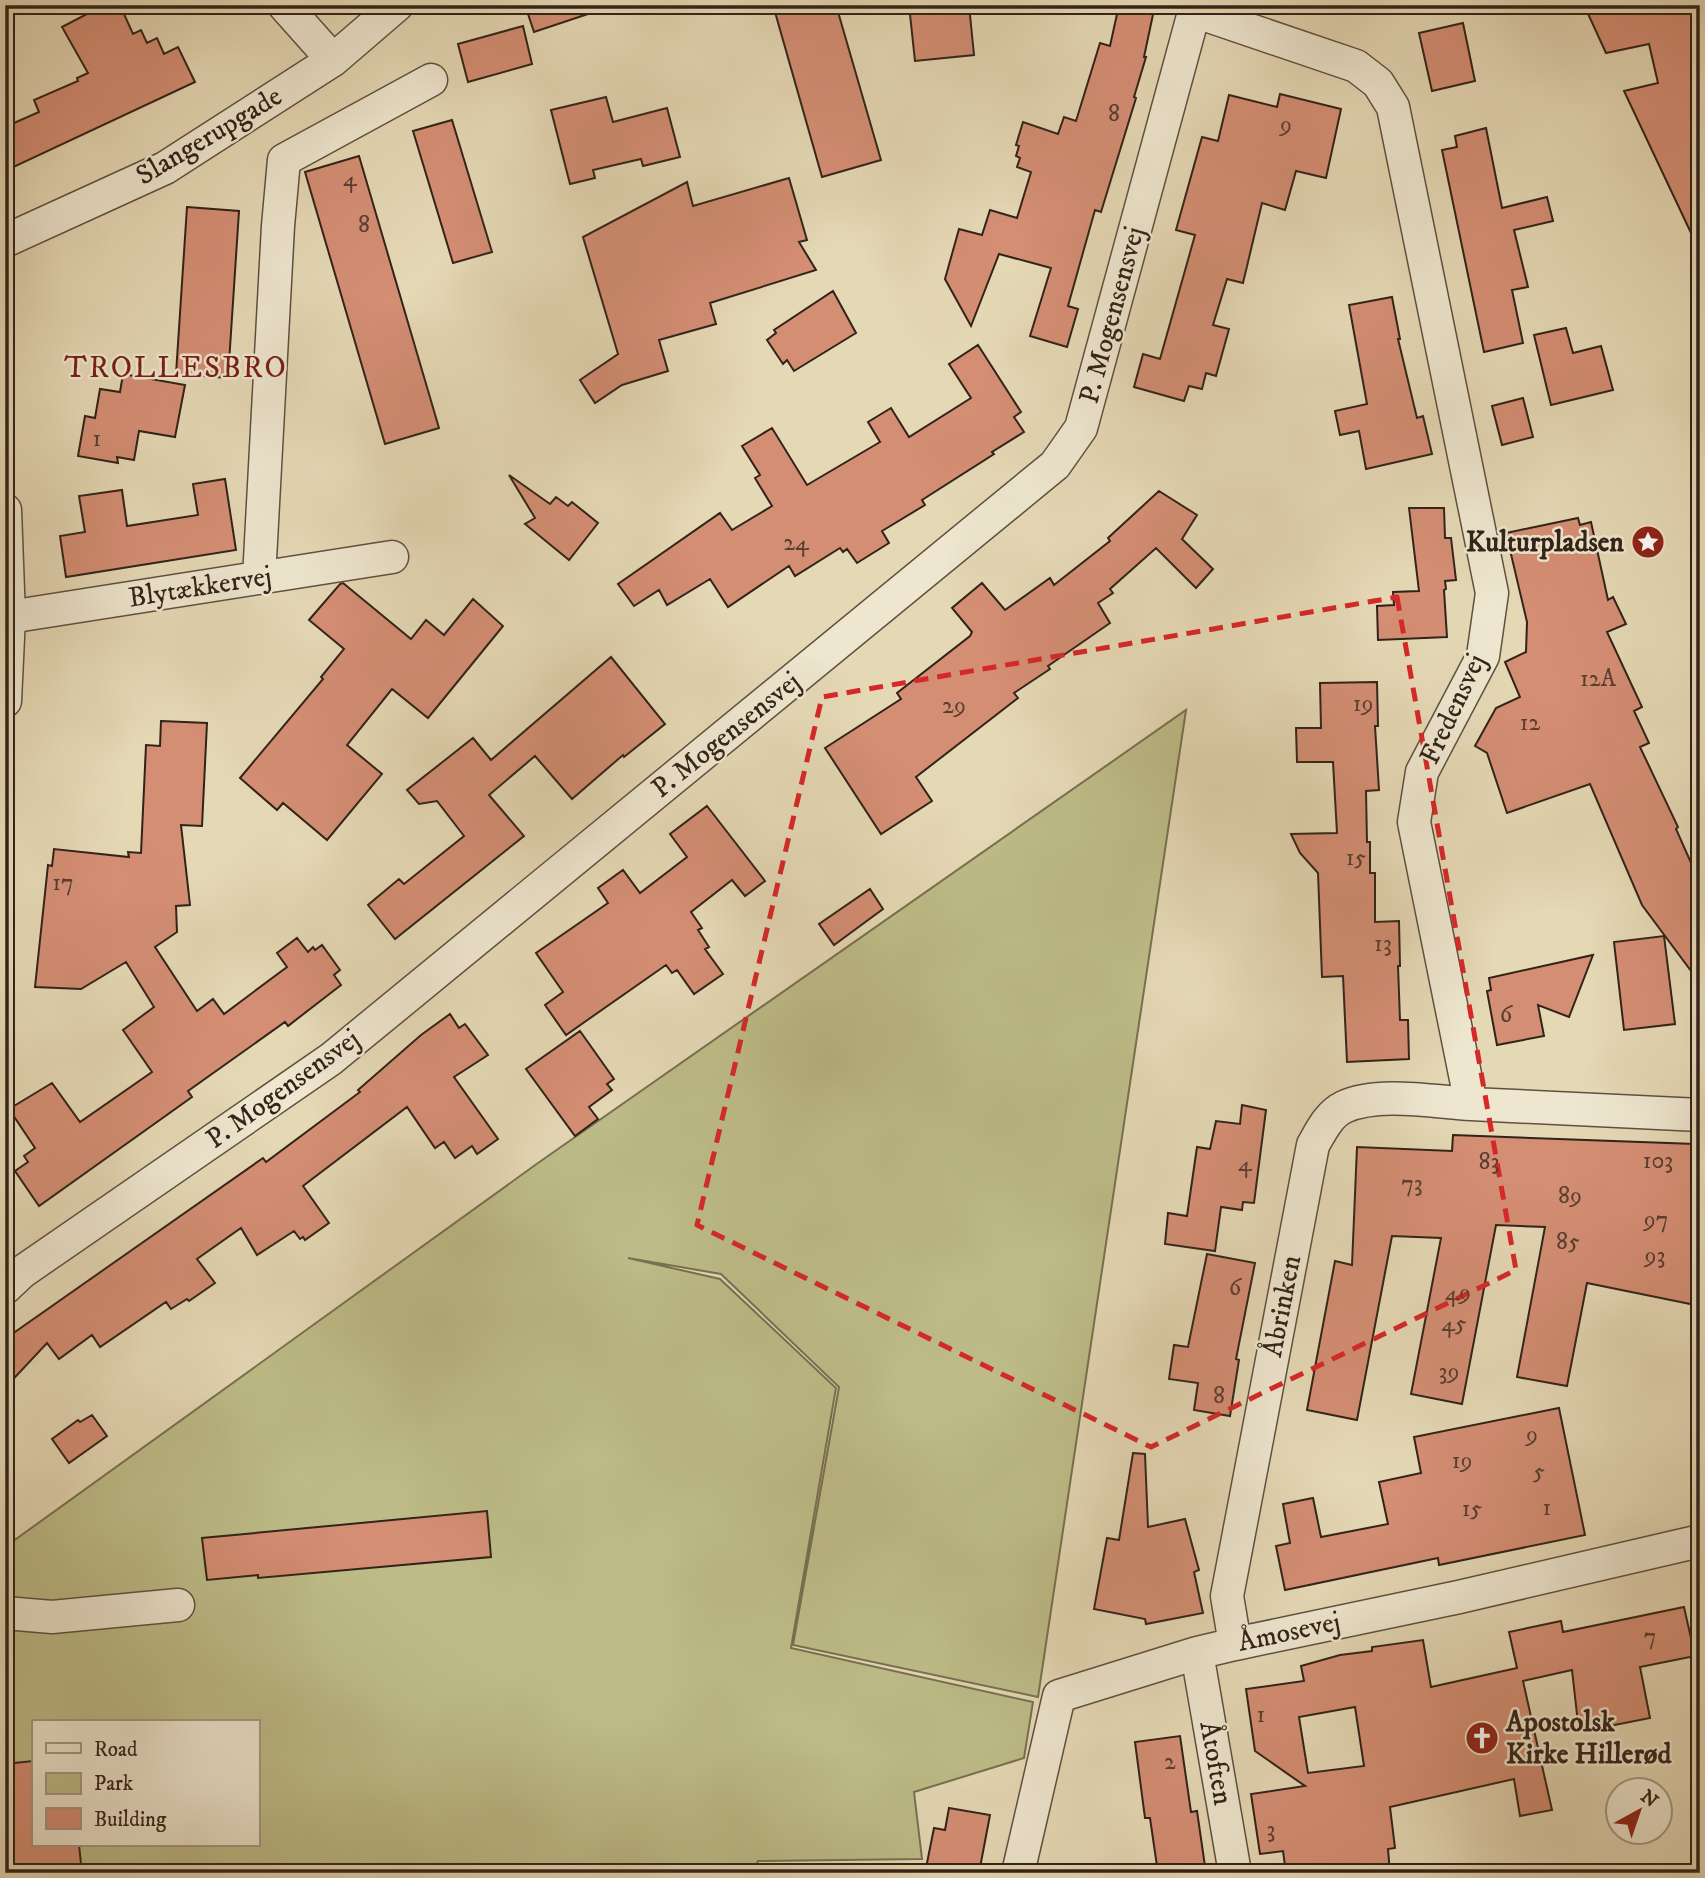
<svg xmlns="http://www.w3.org/2000/svg" width="1705" height="1878" font-family="'IM FELL DW Pica',serif">
	<rect width="100%" height="100%" fill="#e5d8b5"/>
	<filter id="stains"><feTurbulence type="fractalNoise" baseFrequency=".00286" numOctaves="4"/><feColorMatrix values="0 0 0 0 .2 0 0 0 0 .09 0 0 0 0 .02 0 0 0 .5 -.17"/></filter>
	<radialGradient id="worn" r=".72"><stop offset=".6" stop-color="#630" stop-opacity="0"/><stop offset="1" stop-color="#630" stop-opacity=".3"/></radialGradient>
	<!-- green -->
	<path fill="#bdbc88" stroke="#787050" stroke-width="2" fill-rule="evenodd" d="M1186 710 1038 1697 793 1645 839 1387 721 1274 628 1258 720 1279 836 1388 791 1648 1033 1702 1024 1758 914 1792 922 1859 758 1861 753 1873H5V1547L538 1163ZM33 1722H257V1845H33Z"/>
	<!-- building -->
	<path fill="#d48e74" stroke="#322319" stroke-width="2" fill-rule="evenodd" d="M104 5H120L133 34 141 30 147 43 157 38 164 54 178 47 195 82 5 171V127L39 112 34 100 78 81 77 78 88 73 62 27Z
		M525 5H600V10L534 32Z
		M773 5H836L881 160 822 177Z
		M909 5H969L974 55 915 61Z
		M1119 5H1155L1144 57H1146L1134 97 1136 98 1101 212 1095 210 1068 306 1078 309 1067 347 1030 336 1051 268 999 254 971 326 945 279 959 229 982 235 990 210 1017 218 1031 172 1017 167 1020 158 1016 156 1019 146 1016 145 1023 122 1058 134 1064 117 1076 121 1100 43 1110 46Z
		M1584 5H1700V252L1624 91 1658 83 1649 44 1606 53Z
		M1463 23 1475 81 1432 91 1419 33Z
		M523 26 532 64 468 82 458 44Z
		M1280 94 1341 109 1326 178 1296 171 1285 210 1262 203 1243 283 1227 279 1213 325 1229 329 1216 376 1206 373 1202 389 1189 386 1184 401 1134 387 1143 354 1160 359 1195 235 1176 230 1202 137 1218 141 1229 95 1277 107Z
		M606 97 613 122 667 108 680 157 643 166 641 159 593 170 595 178 570 184 551 110Z
		M452 120 492 252 453 263 413 131Z
		M1486 128 1502 208 1547 197 1553 221 1514 230 1528 287 1512 290 1523 343 1484 352 1442 150 1457 147 1455 136Z
		M359 156 439 428 385 444 305 172Z
		M789 178 807 240 799 242 816 270 710 303 716 324 659 340 668 371 622 385 595 403 580 380 618 354 583 237 687 182 693 206Z
		M187 207 239 211 228 378 176 374Z
		M833 291 856 333 794 371 787 360 783 364 767 340 776 333 774 330Z
		M1392 297 1400 339H1398L1417 418 1423 416 1432 454 1366 469 1359 431 1340 435 1335 411 1367 404 1349 305Z
		M1566 328 1573 353 1601 346 1613 390 1551 405 1534 335Z
		M978 345 1021 412 1014 417 1024 432 992 452 994 454 922 500 925 505 882 531 889 543 857 563 847 549 843 552 840 548 795 576 789 566 728 607 710 579 667 605 659 590 634 606 618 584 720 513 732 530 772 506 755 478 760 475 742 446 772 428 807 485 880 442 868 422 891 408 909 437 971 398 949 364Z
		M123 374 185 385 175 437 139 431 134 460 117 457 118 463 78 456 85 416 95 418 100 389 120 392Z
		M1523 398 1533 437 1502 445 1492 406Z
		M509 475 550 504 556 497 568 506 572 502 598 523 569 560 525 524 535 518Z
		M225 479 236 550 66 577 60 536 85 532 79 496 122 490 127 526 198 515 193 484Z
		M1159 491 1197 515 1182 539 1213 569 1196 588 1156 548 1110 589 1113 593 1098 603 1110 623 1048 666 1050 669 1014 693 1018 698 916 777 932 801 881 834 825 748 901 699 897 693 970 636 972 632 952 608 982 583 1005 610 1050 578 1054 585 1110 541 1108 538Z
		M1409 508H1444L1445 538H1451L1456 580 1445 581 1446 589 1444 590 1447 637 1378 640 1377 606 1394 605 1393 592 1419 591Z
		M1578 518 1580 525 1591 522 1608 600 1613 597 1626 624 1607 632 1642 707 1634 711 1649 743 1640 747 1678 827 1676 829 1700 883V983L1642 905 1590 784 1507 813 1487 753 1475 746 1496 708 1520 697 1505 662 1526 652 1527 622 1506 533Z
		M343 583 411 639 426 620 444 635 473 599 503 626 428 718 392 689 347 745 382 774 327 840 283 803 277 810 240 778 323 679 321 677 344 649 309 620 340 584Z
		M611 657 665 724 624 757 623 755 572 799 535 756 489 795 524 836 395 939 368 905 399 879 404 884 464 836 437 801 419 804 407 790 473 738 491 760Z
		M1377 682 1378 726H1375L1379 790 1366 791 1367 842H1370V873H1375V922L1399 921 1400 966H1398L1400 1020H1408L1409 1059 1347 1062 1343 976 1322 977 1318 873 1300 853 1291 834 1337 833 1333 762H1297L1296 728H1321L1320 683Z
		M161 721 207 723 202 826 181 825 190 905 176 906 177 932 155 947 197 1011 213 999 224 1014 287 967 277 953 297 938 308 952 313 947 315 950 322 945 340 970 334 975 341 985 288 1026 285 1022 188 1091 192 1097 39 1206 15 1171 28 1162 24 1156 35 1148 9 1109 52 1083 80 1122 152 1072 123 1030 154 1007 126 962 81 989 35 987 48 865 52 866 54 849 129 857 128 852 141 853 146 745 160 746Z
		M707 806 765 881 745 896 732 880 691 912 702 928 698 930 709 947 705 949 723 974 694 994 677 970 672 973 666 965 566 1035 545 1005 563 992 536 953 608 903 598 888 623 870 640 893 687 857 670 834Z
		M870 889 883 909 834 945 819 924Z
		M1664 936 1675 1024 1624 1030 1614 942Z
		M1593 955 1569 1017 1538 1005 1544 1036 1497 1045 1487 991 1491 990 1489 978Z
		M450 1014 459 1028 465 1024 488 1055 454 1077 498 1139 477 1154 472 1146 455 1158 444 1142 435 1148 407 1107 303 1186 329 1223 305 1240 303 1237 300 1239 294 1231 257 1255 241 1228 197 1259 215 1283 189 1301 187 1299 171 1309 166 1302 100 1347 92 1335 59 1359 47 1343 5 1388V1339L263 1158 266 1162 360 1092 358 1090 421 1035Z
		M580 1031 614 1079 607 1084 612 1090 589 1107 598 1119 575 1136 526 1069Z
		M1242 1105 1266 1110 1254 1203 1243 1202 1242 1210 1221 1207 1215 1251 1165 1244 1168 1213 1187 1216 1197 1147 1210 1149 1216 1121 1240 1124Z
		M1453 1135 1695 1144 1691 1274 1700 1276V1306L1587 1283 1567 1386 1517 1377 1545 1227 1496 1225 1462 1404 1411 1394 1441 1238 1392 1236 1357 1420 1307 1410 1335 1261 1352 1265 1357 1147 1452 1151Z
		M1207 1254 1255 1263 1236 1359 1239 1360 1230 1416 1194 1410 1198 1383 1169 1379 1174 1345 1188 1347Z
		M1559 1408 1585 1535 1439 1565 1438 1558 1285 1590 1276 1546 1290 1543 1283 1504 1313 1498 1321 1537 1388 1524 1379 1482 1421 1473 1414 1437Z
		M92 1415 107 1436 69 1463 52 1439 78 1420 80 1422Z
		M1133 1453 1145 1454 1148 1527 1185 1519 1199 1570 1194 1572 1203 1613 1146 1624 1145 1619 1094 1609 1107 1538 1119 1540Z
		M487 1511 491 1557 258 1578V1575L207 1580 202 1538Z
		M1684 1607 1695 1656 1640 1667 1650 1718 1579 1732 1572 1670 1523 1681 1552 1810 1520 1816 1514 1779 1390 1807 1395 1848 1388 1849 1390 1873H1286L1283 1851 1260 1854 1251 1794 1305 1786 1255 1751 1246 1689 1304 1681 1301 1666 1340 1655 1372 1651V1647L1423 1640 1431 1687 1517 1668 1509 1632 1561 1621 1563 1632ZM1355 1707 1364 1766 1308 1773 1299 1717Z
		M1180 1736 1191 1812 1197 1811 1206 1873H1158L1150 1818H1145L1135 1742Z
		M33 1761V1845H79L82 1873H5V1828H9L5 1801V1764Z
		M949 1808 990 1815 979 1873H925L934 1828 945 1830Z"/>
	<g fill="none" stroke-linecap="round" stroke-linejoin="round">
		<defs>
			<path id="street" d="M284 5 333 60
				M1194 11 1356 66 1378 83 1393 107 1492 593 1483 656 1422 772 1414 822 1471 1104 1700 1115
				M5 241 165 168 333 60 397 5
				M5 510 9 617 5 701
				M259 578 278 226 284 160 431 80
				M9 617 392 557
				M5 1288 22 1272 331 1059 1055 465 1081 428 1196 5
				M5 1613 52 1617 178 1605
				M1235 1644 1227 1596 1313 1145C1321 1131 1329 1114 1344 1107 1378 1091 1435 1102 1471 1104
				M1197 1653 1235 1873
				M1018 1873 1059 1696 1197 1653 1235 1644 1459 1597 1700 1541"/>
		</defs>
		<!-- street casing -->
		<use href="#street" stroke="#5f5040" stroke-width="35"/>
		<!-- street -->
		<use href="#street" stroke="#eee6cf" stroke-width="32"/>
	</g>
	<!-- marked area -->
	<path fill="none" stroke="#d62828" stroke-width="5" stroke-dasharray="14 9" stroke-linejoin="round" d="M1397 597 1516 1270 1151 1447 697 1225 822 697Z"/>
	<!-- icons -->
	<defs>
		<symbol id="sight-disc" viewBox="-11 -11 22 22"><circle r="9.5" fill="#8f2418" stroke="#eee6cf"/><path d="M0-6L1.8-2.2L6-1.7L2.9 1.2L3.7 5.4L0 3.3L-3.7 5.4L-2.9 1.2L-6-1.7L-1.8-2.2Z" fill="#fff"/></symbol>
		<symbol id="church-disc" viewBox="-11 -11 22 22"><circle r="9.5" fill="#8f2418" stroke="#eee6cf"/><path d="M-1.2-6h2.4v3.5h3.3v2.4h-3.3V6h-2.4V-.1h-3.3v-2.4h3.3Z" fill="#fff"/></symbol>
	</defs>
	<g fill-rule="evenodd">
		<use href="#sight-disc" x="1629" y="523" width="38" height="38"/>
		<use href="#church-disc" x="1463" y="1719" width="38" height="38"/>
	</g>
	<g text-anchor="middle" dominant-baseline="central" stroke-width="5" stroke-linejoin="round" paint-order="stroke">
		<!-- number labels -->
		<g font-size="24" fill="#5a3e30">
			<text x="1114" y="114">8</text>
			<text x="1286" y="125">9</text>
			<text x="350" y="179">4</text>
			<text x="364" y="225">8</text>
			<text x="97" y="439">1</text>
			<text x="796" y="543">24</text>
			<text x="1598" y="679">12A</text>
			<text x="1363" y="704">19</text>
			<text x="954" y="706">29</text>
			<text x="1530" y="723">12</text>
			<text x="1356" y="858">15</text>
			<text x="63" y="883">17</text>
			<text x="1383" y="944">13</text>
			<text x="1506" y="1015">6</text>
			<text x="1658" y="1161">103</text>
			<text x="1489" y="1162">83</text>
			<text x="1245" y="1164">4</text>
			<text x="1412" y="1184">73</text>
			<text x="1570" y="1196">89</text>
			<text x="1656" y="1220">97</text>
			<text x="1568" y="1242">85</text>
			<text x="1655" y="1256">93</text>
			<text x="1235" y="1288">6</text>
			<text x="1458" y="1293">49</text>
			<text x="1454" y="1324">45</text>
			<text x="1449" y="1372">39</text>
			<text x="1219" y="1396">8</text>
			<text x="1532" y="1435">9</text>
			<text x="1462" y="1461">19</text>
			<text x="1539" y="1472">5</text>
			<text x="1547" y="1508">1</text>
			<text x="1472" y="1509">15</text>
			<text x="1650" y="1637">7</text>
			<text x="1261" y="1715">1</text>
			<text x="1170" y="1762">2</text>
			<text x="1271" y="1830">3</text>
		</g>
		<!-- street labels -->
		<g font-size="28" fill="#322319" stroke="#eee6cf">
			<text transform="translate(209 136) rotate(-31)">Slangerupgade</text>
			<text transform="translate(1112 315) rotate(-75)">P. Mogensensvej</text>
			<text transform="translate(200 587) rotate(-9)">Blytækkervej</text>
			<text transform="translate(1453 709) rotate(-65)">Fredensvej</text>
			<text transform="translate(726 735) rotate(-39)">P. Mogensensvej</text>
			<text transform="translate(283 1089) rotate(-36)">P. Mogensensvej</text>
			<text transform="translate(1282 1306) rotate(-79)">Åbrinken</text>
			<text transform="translate(1289 1632) rotate(-12)">Åmosevej</text>
			<text transform="translate(1216 1763) rotate(80)">Åtoften</text>
		</g>
		<!-- poi labels -->
		<g font-size="28" font-weight="bold" fill="#322319" stroke="#eee6cf" text-anchor="end">
			<text x="1624" y="542">Kulturpladsen</text>
			<text x="1506" y="1722" text-anchor="start">Apostolsk<tspan x="1506" dy="32">Kirke Hillerød</tspan></text>
		</g>
		<!-- neighbourhood labels -->
		<g font-size="30" letter-spacing="2" fill="#7a1f14" stroke="#eee6cf">
			<text x="176" y="368">TROLLESBRO</text>
		</g>
	</g>
	<!-- margin -->
	<rect width="1705" height="1878" fill="none" stroke="#e5d8b5" stroke-width="28"/>
	<rect x="7" y="7" width="1691" height="1864" fill="none" stroke="#322319" stroke-width="3.5"/>
	<rect x="14" y="14" width="1677" height="1850" fill="none" stroke="#322319" stroke-width="2"/>
	<!-- legend -->
	<rect x="32" y="1720" width="228" height="126" fill="#eee6cf" stroke="#a39886" stroke-width="2"/>
	<rect x="46" y="1743" width="35" height="10" fill="#eee6cf" stroke="#a39886" stroke-width="2"/>
	<text x="94" y="1756" font-size="21" fill="#322319">Road</text>
	<rect x="46" y="1773" width="35" height="21" fill="#bdbc88" stroke="#a39886" stroke-width="2"/>
	<text x="94" y="1790" font-size="21" fill="#322319">Park</text>
	<rect x="46" y="1808" width="35" height="21" fill="#d48e74" stroke="#a39886" stroke-width="2"/>
	<text x="94" y="1826" font-size="21" fill="#322319">Building</text>
	<!-- north arrow -->
	<g transform="translate(1639 1811) rotate(40)"><circle r="33" fill="#eee6cf" stroke="#a39886" stroke-width="2"/>
	<path d="M0-5L12 26L0 18L-12 26Z" fill="#8f2418"/>
	<text y="-10" font-size="19" font-weight="bold" text-anchor="middle" fill="#322319">N</text>
	</g>
	<rect width="100%" height="100%" filter="url(#stains)"/>
	<rect width="100%" height="100%" fill="url(#worn)"/>
</svg>
